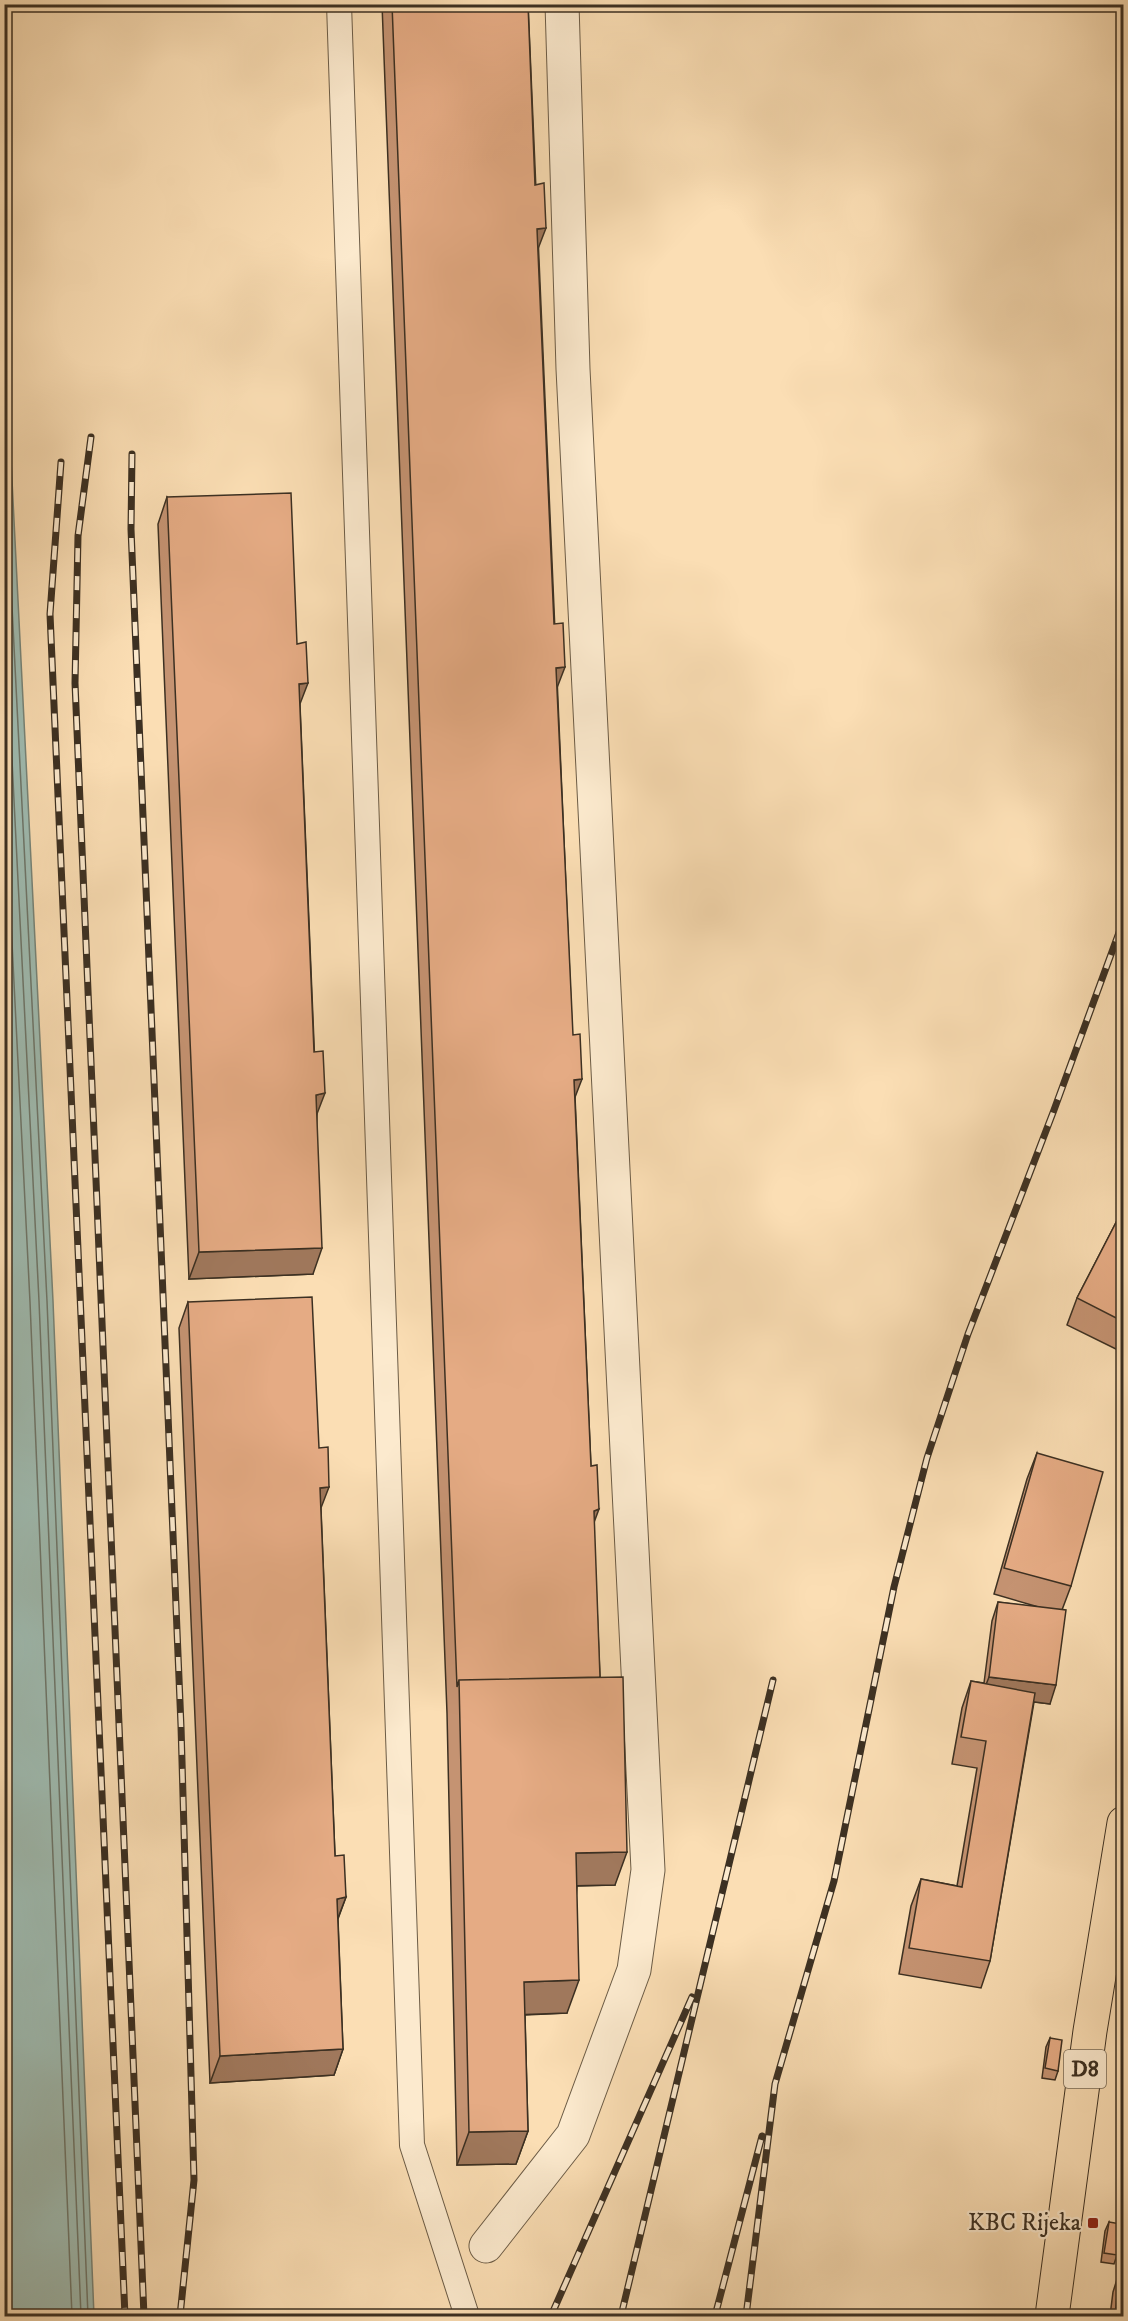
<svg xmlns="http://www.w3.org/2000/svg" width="1128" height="2321" font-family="'IM FELL DW Pica',serif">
	<rect width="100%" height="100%" fill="#fbdeb4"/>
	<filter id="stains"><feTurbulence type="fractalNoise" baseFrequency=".00333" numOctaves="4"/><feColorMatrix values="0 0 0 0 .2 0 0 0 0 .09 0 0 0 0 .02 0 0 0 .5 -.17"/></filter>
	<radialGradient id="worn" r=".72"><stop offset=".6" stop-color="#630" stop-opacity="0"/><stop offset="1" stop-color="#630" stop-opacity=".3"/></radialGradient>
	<!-- water -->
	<path fill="#9fbcb2" stroke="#778478" stroke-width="1.5" d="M5 340 53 1301 94 2316H4Z"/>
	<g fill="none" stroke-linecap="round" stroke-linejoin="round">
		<!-- shore -->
		<path stroke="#6e766a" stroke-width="1.5" d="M4 448 47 1301 88 2316
			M4 600 39 1301 81 2316
			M4 783 30 1302 72 2316"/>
		<defs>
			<path id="lane" d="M339 4 412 2145 467 2316"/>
			<path id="street" d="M486 2246 573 2135 634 1970 648 1870 573 369 562 4"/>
			<path id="primary" d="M1052 2316 1090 2031 1124 1823"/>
		</defs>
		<!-- lane casing -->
		<use href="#lane" stroke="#6c5c46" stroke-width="26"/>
		<!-- street casing -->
		<use href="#street" stroke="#6c5c46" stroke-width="35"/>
		<!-- primary casing -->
		<use href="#primary" stroke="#3c3022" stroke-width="35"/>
		<!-- lane -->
		<use href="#lane" stroke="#fceace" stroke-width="24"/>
		<!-- street -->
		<use href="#street" stroke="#fceace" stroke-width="33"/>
		<!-- primary -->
		<use href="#primary" stroke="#fbdeb4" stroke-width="33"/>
		<defs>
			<path id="rail" d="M91 437 78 536 75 683 144 2316
				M132 454 131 529 181 1726 194 2180 180 2316
				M61 462 50 614 125 2316
				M551 2316 692 1997
				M621 2316 773 1680
				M715 2316 762 2136
				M746 2316 775 2084 834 1881 894 1587 927 1458 968 1334 1054 1110 1124 919"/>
		</defs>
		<!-- rail casing -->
		<use href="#rail" stroke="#3c3022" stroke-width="7"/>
		<!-- rail -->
		<use href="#rail" stroke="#fceace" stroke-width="4.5" stroke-dasharray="14" stroke-linecap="butt"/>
	</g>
	<!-- wall -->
	<path fill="#c59372" stroke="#3c3022" stroke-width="1.5" d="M382 4H528L600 1677 615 1885 577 1886 567 2013 525 2015 528 2131 516 2164 457 2165 447 1713Z
		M167 497 300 705 317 1115 313 1274 189 1279 158 524Z
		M1124 1207V1353L1067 1325 1077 1298Z
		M188 1302 321 1509 335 1856 346 1897 338 1919 343 2049 334 2075 210 2083 179 1328Z
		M1037 1453 1071 1586 1062 1610 1050 1704 1034 1702 990 1961 981 1988 899 1974 911 1906 921 1879 957 1886 977 1768 952 1764 962 1708 971 1681 984 1683 992 1621 998 1602 1042 1608 994 1594 1027 1479Z
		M1050 2038 1058 2071 1055 2080 1042 2078 1046 2047Z
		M1109 2222 1117 2255 1114 2264 1101 2262 1105 2231Z
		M1119 2273 1124 2316H1110L1113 2292Z"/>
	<!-- shaded-wall -->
	<path fill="#a0785c" stroke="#3c3022" stroke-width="1.5" d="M546 228 536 254 537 229Z
		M565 667 555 693 556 668Z
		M308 683 298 709 299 684Z
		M582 1079 572 1105 574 1080Z
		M325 1093 315 1119 316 1095Z
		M322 1248 313 1274 189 1279 199 1252Z
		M329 1487 319 1513 320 1488Z
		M599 1509 589 1536 594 1511Z
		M989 1677 1056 1685 1050 1704 982 1695Z
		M627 1852 615 1885 564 1886 576 1853Z
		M346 1897 336 1923 337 1899Z
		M579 1980 567 2013 512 2015 524 1982Z
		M343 2049 334 2075 210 2083 220 2056Z
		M528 2131 516 2164 457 2165 469 2132Z"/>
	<!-- building -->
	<path fill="#e5ab84" stroke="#3c3022" stroke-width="1.5" d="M392 4H528L535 185 544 183 546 228 537 229 554 624 563 623 565 667 556 668 573 1035 580 1034 582 1079 574 1080 591 1466 597 1465 599 1509 594 1511 600 1677 459 1680 457 1687Z
		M291 493 297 644 306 642 308 683 299 684 314 1052 323 1051 325 1093 316 1095 322 1248 199 1252 167 497Z
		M1124 1207V1322L1077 1298Z
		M312 1297 319 1448 328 1447 329 1487 320 1488 335 1856 344 1855 346 1897 337 1899 343 2049 220 2056 188 1302Z
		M1037 1453 1103 1472 1071 1586 1004 1568Z
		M998 1602 1066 1610 1056 1685 989 1677Z
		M623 1677 627 1852 576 1853 579 1980 524 1982 528 2131 469 2132 459 1680Z
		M971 1681 1035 1693 990 1961 909 1948 921 1879 962 1887 986 1741 961 1737Z
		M1050 2038 1062 2040 1058 2071 1045 2068Z
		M1109 2222 1121 2224 1117 2255 1104 2253Z
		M1119 2273H1124V2316H1115Z"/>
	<!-- markers -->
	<rect fill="#8f2418" stroke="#fceace" stroke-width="2" x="1087" y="2217" width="12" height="12" rx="3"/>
	<g text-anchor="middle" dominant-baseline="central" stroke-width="4.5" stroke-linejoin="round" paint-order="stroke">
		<!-- shield labels -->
		<rect fill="#fceace" stroke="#766856" stroke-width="1.5" x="1064" y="2050" width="42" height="38" rx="4.5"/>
		<g font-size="22" font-weight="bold" fill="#3c3022">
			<text x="1085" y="2069">D8</text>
		</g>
		<!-- poi labels -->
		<g font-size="24" fill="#3c3022" stroke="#fceace" text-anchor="end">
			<text x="1081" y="2223">KBC Rijeka</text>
		</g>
	</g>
	<!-- margin -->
	<rect width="1128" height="2321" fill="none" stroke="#fbdeb4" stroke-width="24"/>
	<rect x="6" y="6" width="1116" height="2309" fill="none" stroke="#3c3022" stroke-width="3"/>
	<rect x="12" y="12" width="1104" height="2297" fill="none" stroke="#3c3022" stroke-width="1.5"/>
	<rect width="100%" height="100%" filter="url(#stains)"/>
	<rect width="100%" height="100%" fill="url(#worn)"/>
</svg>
